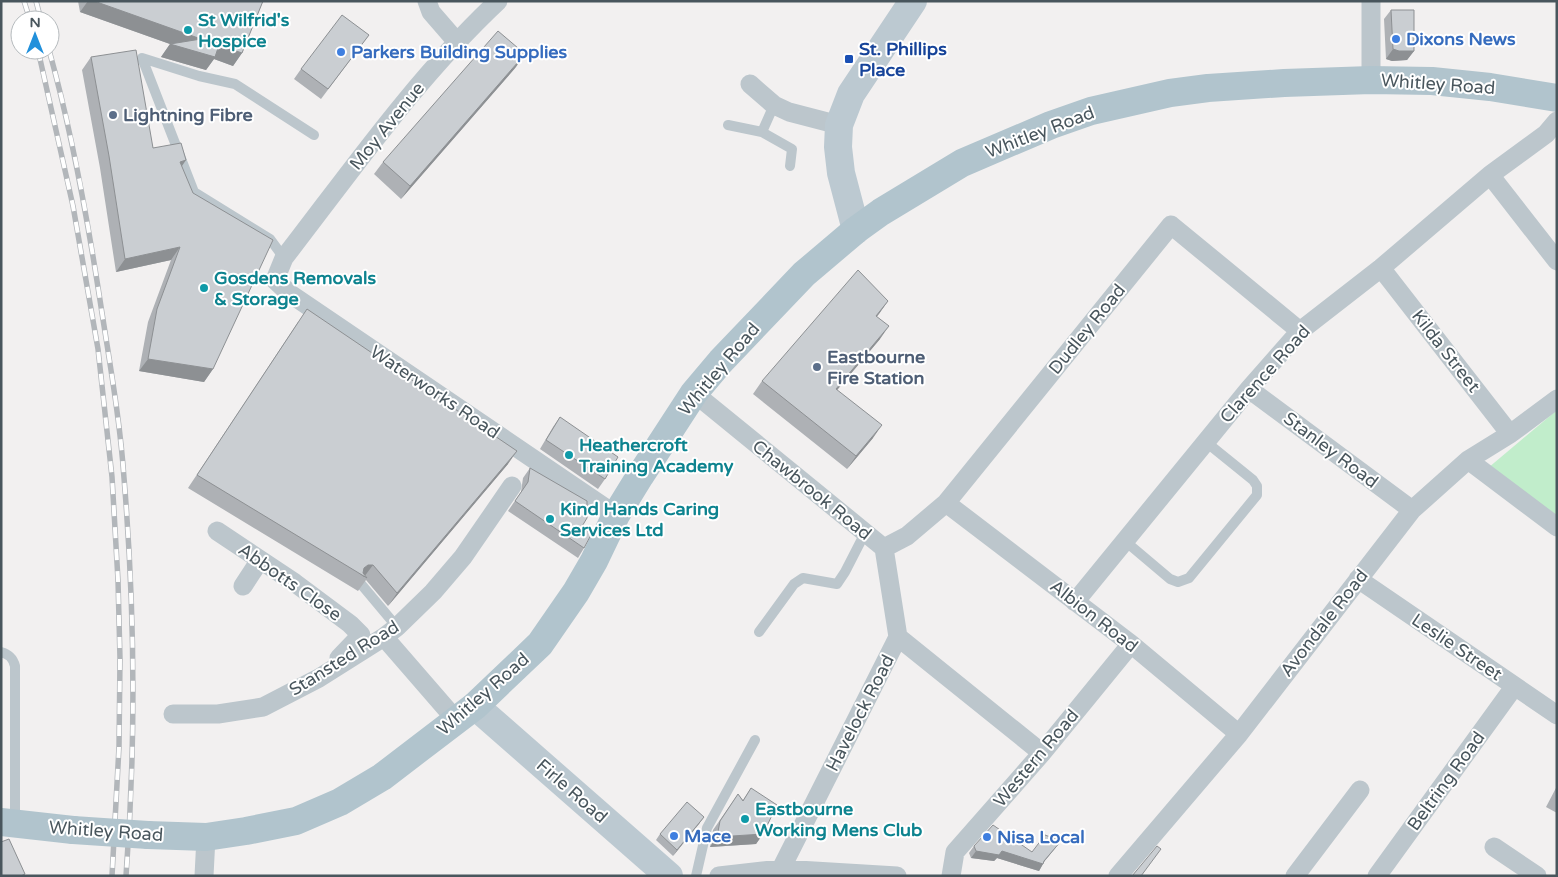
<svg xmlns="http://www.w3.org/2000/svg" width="1558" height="877" font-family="'Varela Round',sans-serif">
	<rect width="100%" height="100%" fill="#f2f0f0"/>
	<!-- green -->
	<path fill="#c1edcb" d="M1557 410V517L1488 468Z"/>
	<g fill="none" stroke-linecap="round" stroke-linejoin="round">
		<!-- lane -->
		<path stroke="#bcc6cc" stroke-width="10" d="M774 105 762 132 792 149 790 166
			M728 125 762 132
			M284 258 270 239 194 192 142 58 199 76 235 84 314 135
			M1125 541 1170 579 1178 582 1189 578 1257 495V486L1253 480 1206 442
			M361 584 397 627
			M759 632 794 584 803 578 837 584 845 572 865 533
			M1 652C9 654 13 658 15 666V823
			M696 876 707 828 755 740"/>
		<!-- street -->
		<path stroke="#bcc6cc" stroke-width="19" d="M427 1 431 12 457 42
			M498 1C417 77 352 170 284 258L275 280 289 293 616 515
			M1371 1V80
			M750 84 774 105 789 112 839 125
			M1490 175 1557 261
			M1381 268 1510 434
			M1249 389 1412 510
			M694 393 884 548
			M1468 460 1557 527
			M946 503 1131 644 1239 734
			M217 531 295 583 350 624 361 635 339 658
			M884 548 907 536 946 503 1171 225 1300 331
			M1358 579 1557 715
			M243 586 260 560
			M1075 602 1249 389 1300 331 1381 268 1490 175 1546 134 1557 121
			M384 637 456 720
			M898 637 1042 753
			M173 714H218L263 707 319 678 384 637 397 627 433 592 463 557 512 486
			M1494 847 1537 876
			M781 869 898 637 884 548
			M204 876 206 837
			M719 876 781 869 897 876
			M951 876 955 852 1042 753 1131 644
			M1118 876 1239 734 1412 510 1468 460 1510 434 1557 399
			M1295 876 1360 790
			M1377 876 1514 687"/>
		<!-- secondary -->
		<path stroke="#bcc9d1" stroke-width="28" d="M856 230 841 173 838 147 839 125 851 94 913 1
			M475 706 669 876"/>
		<!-- primary -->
		<path stroke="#b1c4cd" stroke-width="28" d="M1 822 73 830
			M148 835 206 837 246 831 296 821 340 802 382 777 475 706 540 644 576 592 594 561 616 515 640 476 694 393 721 361 804 274 856 230 881 212 962 163 1051 125 1091 111 1170 93 1208 88 1284 83 1371 80 1432 81 1490 87 1557 98"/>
		<defs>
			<path id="rail" d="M24 1 30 20
				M36 1 41 20
				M38 50 73 206 98 349 112 477 118 580 120 659 119 747 112 876
				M49 50C72 132 87 216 100 300 109 359 120 419 124 478 135 611 136 744 126 876"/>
		</defs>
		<!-- rail casing -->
		<use href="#rail" stroke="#b2b6ba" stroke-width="5.5"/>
		<!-- rail -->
		<use href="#rail" stroke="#fff" stroke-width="4" stroke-dasharray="11" stroke-linecap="butt"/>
		<!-- primary-bridge -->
		<path stroke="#b1c4cd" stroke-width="28" d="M73 830 148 835"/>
	</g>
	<!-- wall -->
	<path fill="#aeb1b5" d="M78 1H263L242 53 233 66 214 59 206 70 161 57 170 44 80 12Z
		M1391 10 1414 51 1407 60 1392 61 1386 59 1384 19Z
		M369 35 321 99 294 79 301 69Z
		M91 57 153 148 186 160 182 166 213 369 204 382 139 371 148 322 171 260 116 272 100 168 82 70Z
		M516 67 401 199 374 174 383 162Z
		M888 301 877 316 880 339 837 390 873 438 847 469 753 394 762 381Z
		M298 322 508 464 388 606 366 580 358 591 188 488Z
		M560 417 605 479 598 489 540 449 553 427Z
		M530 468 581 528 584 548 578 558 508 511 521 492 523 478Z
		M1557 786V813L1546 807Z
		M751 788 763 834 756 844 710 847 713 830 738 794 743 800Z
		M704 817 673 856 656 840 660 834Z
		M1061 841 1044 862 1039 871 997 858 994 861 971 858 969 853 974 846 1032 852Z"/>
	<!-- shaded-wall -->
	<path fill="#8d9093" d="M88 1H94L242 53 233 66 214 59 206 70 161 57 170 44 80 12Z
		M1393 49 1414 51 1407 60 1392 61 1386 59Z
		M525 54 516 67 401 199 410 186Z
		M186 160 177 173 180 162Z
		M180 247 171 260 116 272 125 259Z
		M888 301 879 314 867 328 876 316Z
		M889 326 880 339 827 402 836 389Z
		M148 359 213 369 204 382 139 371Z
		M882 425 873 438 847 469 856 456Z
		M517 451 508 464 388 606 397 593Z
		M368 565H373L364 577 360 574 364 568Z
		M704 817 699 824 673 856 677 850Z
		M763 834 756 844 710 847 717 837Z
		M1061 841 1042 864H1043L1039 871 997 858 994 861 971 858 976 851H1002L1044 861Z"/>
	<!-- building -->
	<path fill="#caced2" stroke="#8d9093" d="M94 1H263L242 53 219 45 215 57 170 44 201 39Z
		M1391 10H1414V51H1399L1393 49Z
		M342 15 369 35 328 89 301 69Z
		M498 31 525 54 410 186 383 162Z
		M136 50 153 148 181 143 186 160 180 162 193 193 273 240 213 369 148 359 157 309 180 247 125 259 109 156 91 57Z
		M858 270 888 301 876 316 889 326 836 389 882 425 856 456 762 381Z
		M307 309 517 451 397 593 373 565H368L364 568 363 573 367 578 197 475Z
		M560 417 618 457 605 479 546 440Z
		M530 468 587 501V518L581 528 592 533 584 548 515 501 528 482Z
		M751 788 777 805 763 834 717 837 720 821 738 794 743 801Z
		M687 802 704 817 677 850 660 834Z
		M993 825 1032 852 1045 835 1061 841 1044 861 1043 864 1002 851 999 855 976 851 974 846Z
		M9 839 25 874 21 876H1V842Z
		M1157 846 1161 849 1141 876H1132Z"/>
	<!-- markers -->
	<g fill="#0f9aa8" stroke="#fff" stroke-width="2">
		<circle cx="188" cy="30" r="5"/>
		<circle cx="204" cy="288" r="5"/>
		<circle cx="569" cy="455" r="5"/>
		<circle cx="550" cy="519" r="5"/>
		<circle cx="745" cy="819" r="5"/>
	</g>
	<g fill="#3f7fe0" stroke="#fff" stroke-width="2">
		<circle cx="1396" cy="39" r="5"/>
		<circle cx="341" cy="52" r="5"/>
		<circle cx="674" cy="836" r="5"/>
		<circle cx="987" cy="837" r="5"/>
	</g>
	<rect fill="#1a4fb4" stroke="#fff" stroke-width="2" x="844" y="54" width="10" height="10" rx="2.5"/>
	<g fill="#5c6f8a" stroke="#fff" stroke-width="2">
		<circle cx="113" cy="115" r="5"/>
		<circle cx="817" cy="367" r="5"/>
	</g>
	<g text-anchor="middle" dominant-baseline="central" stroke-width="4" stroke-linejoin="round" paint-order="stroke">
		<!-- culture labels -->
		<g font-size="18" font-weight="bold" fill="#0d838f" stroke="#fff" text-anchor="start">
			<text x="198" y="20">St Wilfrid's<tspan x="198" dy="21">Hospice</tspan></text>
			<text x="214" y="278">Gosdens Removals<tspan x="214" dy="21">&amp; Storage</tspan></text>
			<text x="579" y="445">Heathercroft<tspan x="579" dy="21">Training Academy</tspan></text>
			<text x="560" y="509">Kind Hands Caring<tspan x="560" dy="21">Services Ltd</tspan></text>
			<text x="755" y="809">Eastbourne<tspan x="755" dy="21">Working Mens Club</tspan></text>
		</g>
		<!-- shop labels -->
		<g font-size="18" font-weight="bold" fill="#366cbe" stroke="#fff" text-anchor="start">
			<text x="1406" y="39">Dixons News</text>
			<text x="351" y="52">Parkers Building Supplies</text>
			<text x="684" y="836">Mace</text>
			<text x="997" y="837">Nisa Local</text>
		</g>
		<!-- transit labels -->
		<g font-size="18" font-weight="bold" fill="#164399" stroke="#fff" text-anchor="start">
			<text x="859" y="49">St. Phillips<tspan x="859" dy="21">Place</tspan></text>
		</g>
		<!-- street labels -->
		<g font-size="18" fill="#49565d" stroke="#fff">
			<text transform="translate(1438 84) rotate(4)">Whitley Road</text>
			<text transform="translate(387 126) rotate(-51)">Moy Avenue</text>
			<text transform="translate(1040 132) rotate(-21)">Whitley Road</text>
			<text transform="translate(1087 329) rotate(-51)">Dudley Road</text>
			<text transform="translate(1446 351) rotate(52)">Kilda Street</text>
			<text transform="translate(719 369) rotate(-50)">Whitley Road</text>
			<text transform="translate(1265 374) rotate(-48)">Clarence Road</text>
			<text transform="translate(435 392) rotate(34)">Waterworks Road</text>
			<text transform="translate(1331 450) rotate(37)">Stanley Road</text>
			<text transform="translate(812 490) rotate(39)">Chawbrook Road</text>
			<text transform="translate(290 582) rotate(35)">Abbotts Close</text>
			<text transform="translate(1094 616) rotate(38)">Albion Road</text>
			<text transform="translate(1324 623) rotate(-52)">Avondale Road</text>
			<text transform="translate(1457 647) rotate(34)">Leslie Street</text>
			<text transform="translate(344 658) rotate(-32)">Stansted Road</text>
			<text transform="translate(483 694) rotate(-41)">Whitley Road</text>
			<text transform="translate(860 713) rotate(-63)">Havelock Road</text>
			<text transform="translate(1036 758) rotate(-50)">Western Road</text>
			<text transform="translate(1446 781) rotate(-54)">Beltring Road</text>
			<text transform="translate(572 791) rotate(41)">Firle Road</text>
			<text transform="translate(106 831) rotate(4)">Whitley Road</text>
		</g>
		<!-- service labels -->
		<g font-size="18" font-weight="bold" fill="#4e5e75" stroke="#fff" text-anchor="start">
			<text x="123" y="115">Lightning Fibre</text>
			<text x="827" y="357">Eastbourne<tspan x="827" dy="21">Fire Station</tspan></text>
		</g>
	</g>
	<!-- border -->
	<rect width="1558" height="877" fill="none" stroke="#49565d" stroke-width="5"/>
	<!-- north arrow -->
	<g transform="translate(35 35)"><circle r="24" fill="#ffffff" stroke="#b6bbbe"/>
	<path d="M0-4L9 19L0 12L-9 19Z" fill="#2190db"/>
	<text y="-8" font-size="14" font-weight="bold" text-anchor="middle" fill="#49565d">N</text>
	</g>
</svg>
